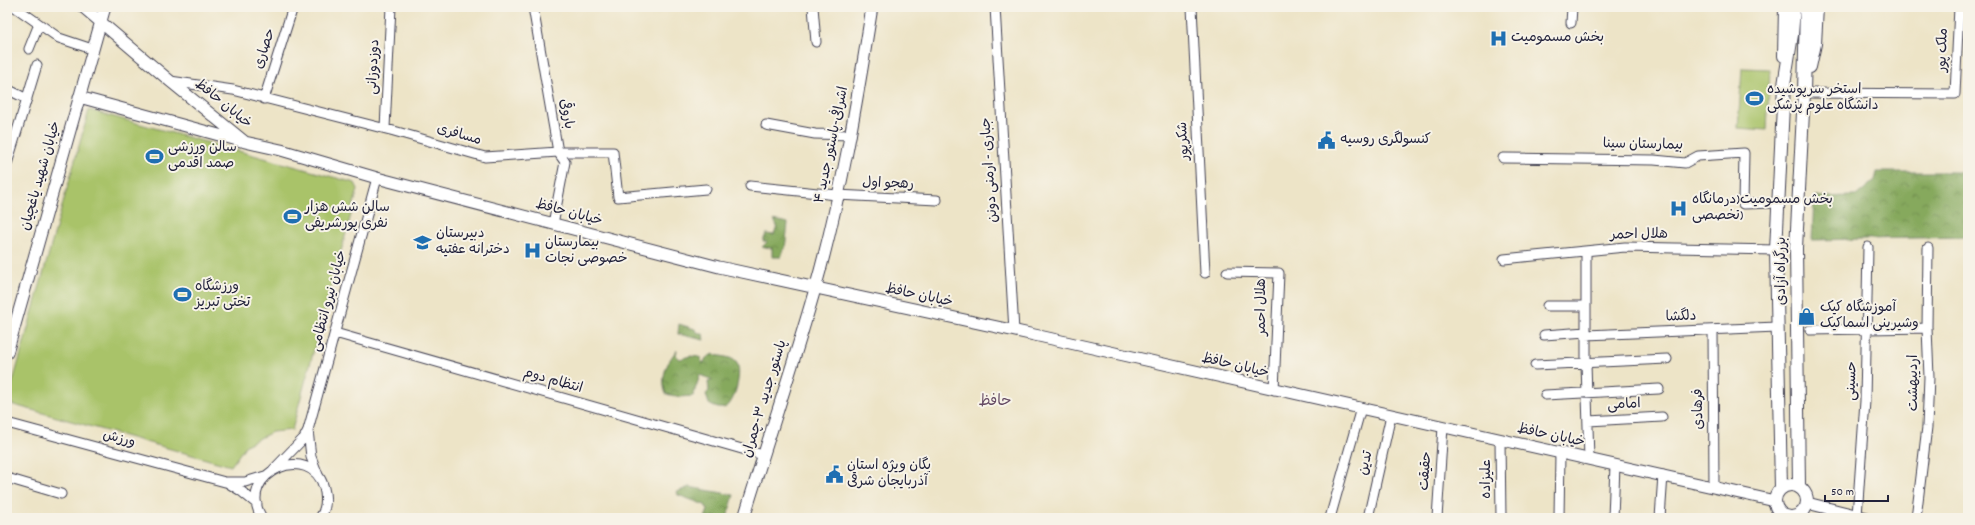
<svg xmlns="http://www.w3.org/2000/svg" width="1975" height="525" font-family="Dekko,'Playpen Sans Arabic',sans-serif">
	<defs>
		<pattern id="forest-crowns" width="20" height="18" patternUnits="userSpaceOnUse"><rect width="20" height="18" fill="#86a95d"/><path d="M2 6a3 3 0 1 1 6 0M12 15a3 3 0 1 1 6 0" fill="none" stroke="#6d894e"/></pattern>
	</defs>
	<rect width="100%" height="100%" fill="#f7f3e8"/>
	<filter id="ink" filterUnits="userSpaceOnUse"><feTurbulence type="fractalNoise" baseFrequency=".025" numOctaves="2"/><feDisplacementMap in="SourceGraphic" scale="8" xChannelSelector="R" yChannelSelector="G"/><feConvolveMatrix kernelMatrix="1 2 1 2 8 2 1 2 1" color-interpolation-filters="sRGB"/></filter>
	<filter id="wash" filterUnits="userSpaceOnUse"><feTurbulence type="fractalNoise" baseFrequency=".012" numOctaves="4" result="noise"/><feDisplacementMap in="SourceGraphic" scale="16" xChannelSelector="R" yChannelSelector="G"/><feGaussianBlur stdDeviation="0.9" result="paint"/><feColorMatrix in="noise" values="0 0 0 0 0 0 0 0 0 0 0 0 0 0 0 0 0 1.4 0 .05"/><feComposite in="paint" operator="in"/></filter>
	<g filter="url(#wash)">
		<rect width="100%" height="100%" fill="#ede4c7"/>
		<!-- grass -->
		<path fill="#a9c369" stroke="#667252" d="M1742 68 1770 69 1767 130 1738 128Z
			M89 110 355 183 358 189 292 430 272 432 246 445 231 466 7 403Z"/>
		<!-- forest -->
		<path fill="url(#forest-crowns)" stroke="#54664c" d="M1877 172H1968V237L1812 240 1814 197 1856 196 1875 180Z
			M774 220 788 223 785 249 783 250 781 257H772V248L762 247 767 242 763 241 766 234 774 235 777 226Z
			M679 324 695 329 697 332 703 334 704 340 678 334Z
			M677 350 676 355 680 359 690 356 700 357 703 364 706 358 713 354C720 357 731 356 736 362 743 369 735 403 726 407 720 410 714 407 709 404L706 394 709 391 708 382 713 380 700 375 693 396 680 397 666 394C660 378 666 363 677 350Z
			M689 487 734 495 727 518H705L708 510 705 505 678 495 677 492Z"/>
	</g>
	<g filter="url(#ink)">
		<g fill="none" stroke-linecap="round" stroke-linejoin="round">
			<defs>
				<path id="minor" d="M15 7 59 38 92 49
					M533 7 558 152 565 162 553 224
					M813 7 816 42
					M995 7 1014 331
					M1192 7 1205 273
					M1571 23 1572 7
					M29 49 39 24
					M170 81 233 90 394 131 485 157 558 152H613L618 197 706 189
					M7 89 27 99
					M1804 93 1955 94 1959 7
					M264 99 293 7
					M766 125 815 134 851 135
					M385 128 391 7
					M1503 158 1654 160 1685 163 1698 156 1744 153 1743 204 1778 203
					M7 164 37 65
					M750 186 837 195 937 200
					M1586 252V363L1589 459
					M1504 259 1625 247 1776 250
					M1227 272 1279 273 1274 390
					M1547 306H1585
					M1713 330 1714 487
					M1810 330 1927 328
					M335 333 763 455
					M1544 335 1586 332
					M1586 335 1777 327
					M1535 365 1667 359
					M1545 395 1659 389
					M1588 421 1662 417
					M7 423 225 482H245L265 476
					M308 430 311 457 318 475
					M1500 440 1501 518
					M273 470 304 438 308 430 377 178
					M7 478 61 494
					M228 483 241 491 257 504
					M1857 516 1865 401 1868 247
					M262 518C234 472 312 441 324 488 327 499 326 509 320 518
					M1330 518 1361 408
					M1368 518 1391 415
					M1437 518 1443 427
					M1559 518 1560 453
					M1613 518 1615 465
					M1660 518 1663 475
					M1916 518 1927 427 1929 377 1927 328 1928 248"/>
				<path id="major" d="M83 7 170 81 245 142 281 150 377 178 719 267 1039 336 1775 501
					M79 97 241 141
					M7 353 105 7
					M1807 503 1867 518
					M744 518C767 442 793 366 815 289 841 197 857 102 872 7"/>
				<path id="highway" d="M1784 56 1785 7
					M1810 67 1815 44 1817 7
					M1775 501a16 16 0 1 1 32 0a16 16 0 1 1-32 0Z
					M1799 486 1796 248 1804 93 1806 7
					M1781 488 1776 250 1784 85 1792 35 1794 7"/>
			</defs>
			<!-- minor casing -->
			<use href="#minor" stroke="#403f50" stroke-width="11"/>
			<!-- major casing -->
			<use href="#major" stroke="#403f50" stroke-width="13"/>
			<!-- highway casing -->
			<use href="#highway" stroke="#403f50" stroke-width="14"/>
			<!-- minor -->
			<use href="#minor" stroke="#fff" stroke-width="9"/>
			<!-- major -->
			<use href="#major" stroke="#fff" stroke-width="11"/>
			<!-- highway -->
			<use href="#highway" stroke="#fff" stroke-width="12"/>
		</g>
	</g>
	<!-- icons -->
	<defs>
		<symbol id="hospital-bare" viewBox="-9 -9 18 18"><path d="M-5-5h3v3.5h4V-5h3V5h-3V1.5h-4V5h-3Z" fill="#1f6fb2" stroke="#f7f3e8" stroke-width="2.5" paint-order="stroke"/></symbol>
		<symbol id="stadium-bare" viewBox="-9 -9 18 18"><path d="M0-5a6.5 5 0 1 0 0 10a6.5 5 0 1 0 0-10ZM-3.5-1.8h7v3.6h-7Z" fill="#1f6fb2" stroke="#f7f3e8" stroke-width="2.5" paint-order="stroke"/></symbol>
		<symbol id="civic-bare" viewBox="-9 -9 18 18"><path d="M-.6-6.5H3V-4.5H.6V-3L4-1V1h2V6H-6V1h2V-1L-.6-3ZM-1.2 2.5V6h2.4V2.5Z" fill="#1f6fb2" stroke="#f7f3e8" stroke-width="2.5" paint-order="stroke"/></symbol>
		<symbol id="school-bare" viewBox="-9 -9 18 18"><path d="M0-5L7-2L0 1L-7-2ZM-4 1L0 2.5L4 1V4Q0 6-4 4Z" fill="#1f6fb2" stroke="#f7f3e8" stroke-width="2.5" paint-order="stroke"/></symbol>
		<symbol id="shop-bare" viewBox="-9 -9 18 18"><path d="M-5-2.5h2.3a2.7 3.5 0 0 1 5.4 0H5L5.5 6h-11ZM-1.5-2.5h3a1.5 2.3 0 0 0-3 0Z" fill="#1f6fb2" stroke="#f7f3e8" stroke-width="2.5" paint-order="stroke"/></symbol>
	</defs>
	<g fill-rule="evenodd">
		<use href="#hospital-bare" x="1486" y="26" width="25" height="25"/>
		<use href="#stadium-bare" x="1742" y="86" width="25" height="25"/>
		<use href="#civic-bare" x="1314" y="128" width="25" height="25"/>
		<use href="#stadium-bare" x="142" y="144" width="25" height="25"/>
		<use href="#hospital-bare" x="1666" y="196" width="25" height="25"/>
		<use href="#stadium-bare" x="280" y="204" width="25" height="25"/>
		<use href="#school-bare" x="410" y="230" width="25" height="25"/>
		<use href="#hospital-bare" x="520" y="238" width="25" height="25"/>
		<use href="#stadium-bare" x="170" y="282" width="25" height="25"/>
		<use href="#shop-bare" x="1794" y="304" width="25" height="25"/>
		<use href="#civic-bare" x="822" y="462" width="25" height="25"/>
	</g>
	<g text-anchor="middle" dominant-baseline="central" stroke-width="4" stroke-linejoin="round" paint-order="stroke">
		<!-- poi labels -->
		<g font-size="14" fill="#22223b" stroke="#f7f3e8" text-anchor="start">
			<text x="1511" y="38">بخش مسمومیت</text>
			<text x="1767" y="90">استخر سرپوشیده<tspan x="1767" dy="16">دانشگاه علوم پزشکی</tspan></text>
			<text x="1340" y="140">کنسولگری روسیه</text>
			<text x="168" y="148">سالن ورزشی<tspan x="168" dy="16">صمد اقدمی</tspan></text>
			<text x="1692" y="200">بخش مسمومیت(درمانگاه<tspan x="1692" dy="16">تخصصی)</tspan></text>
			<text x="305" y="208">سالن شش هزار<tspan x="305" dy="16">نفری پورشریفی</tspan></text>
			<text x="436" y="234">دبیرستان<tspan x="436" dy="16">دخترانه عفتیه</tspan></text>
			<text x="545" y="243">بیمارستان<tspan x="545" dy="16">خصوصی نجات</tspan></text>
			<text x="195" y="287">ورزشگاه<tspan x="195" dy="16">تختی تبریز</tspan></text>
			<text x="1820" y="308">آموزشگاه کیک<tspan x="1820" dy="16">وشیرینی اسماکیک</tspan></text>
			<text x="847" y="466">یگان ویژه استان<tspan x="847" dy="16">آذربایجان شرقی</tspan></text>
		</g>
		<!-- street labels -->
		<g font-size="14" fill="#22223b" stroke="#f7f3e8">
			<text transform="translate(265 49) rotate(-72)">حصاری</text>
			<text transform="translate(1943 50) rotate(-88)">ملک پور</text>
			<text transform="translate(374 67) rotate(-87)">دوزدوزانی</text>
			<text transform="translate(223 104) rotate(39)">خیابان حافظ</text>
			<text transform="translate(566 114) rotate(80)">باروقی</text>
			<text transform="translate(459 135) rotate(16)">مسافری</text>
			<text transform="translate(1184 141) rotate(-93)">شکرپور</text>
			<text transform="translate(832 145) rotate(-78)">اشرافی-پاستور جدید ۴</text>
			<text transform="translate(1643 145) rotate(1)">بیمارستان سینا</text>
			<text transform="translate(990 170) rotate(-94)">جباری - ارمنی دونن</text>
			<text transform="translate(41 176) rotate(-74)">خیابان شهید یاغچیان</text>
			<text transform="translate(888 184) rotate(2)">رهجو اول</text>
			<text transform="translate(569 213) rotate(15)">خیابان حافظ</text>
			<text transform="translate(1639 235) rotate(-1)">هلال احمر</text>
			<text transform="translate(1782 271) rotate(-90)">بزرگراه آزادی</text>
			<text transform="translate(919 296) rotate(12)">خیابان حافظ</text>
			<text transform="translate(329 301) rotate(-75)">خیابان نیرو انتظامی</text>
			<text transform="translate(1262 307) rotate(-90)">هلال احمر</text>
			<text transform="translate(1681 317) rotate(-2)">دلگشا</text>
			<text transform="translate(1235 366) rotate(13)">خیابان حافظ</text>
			<text transform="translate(553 381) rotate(16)">انتظام دوم</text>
			<text transform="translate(1852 381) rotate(-88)">حسینی</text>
			<text transform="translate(1914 383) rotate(-90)">اردیبهشت</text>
			<text transform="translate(765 399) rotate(-73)">پاستور جدید ۳-چمران</text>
			<text transform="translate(1624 405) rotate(-3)">امامی</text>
			<text transform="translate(1699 409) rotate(-91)">فرهادی</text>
			<text transform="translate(1551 436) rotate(12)">خیابان حافظ</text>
			<text transform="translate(119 439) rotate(15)">ورزش</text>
			<text transform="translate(1366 463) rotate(-77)">تدین</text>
			<text transform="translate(1426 471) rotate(-86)">حقیقت</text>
			<text transform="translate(1487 479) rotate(-90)">علیزاده</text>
		</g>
		<!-- neighbourhood labels -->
		<g font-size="15" fill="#644963" stroke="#f7f3e8">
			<text x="995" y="402">حافظ</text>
		</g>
	</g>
	<!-- margin -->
	<rect width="1975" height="525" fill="none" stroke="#f7f3e8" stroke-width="24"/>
	<!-- scale -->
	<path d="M1825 495v6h63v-6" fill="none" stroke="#22223b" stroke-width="2"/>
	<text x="1831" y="495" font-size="12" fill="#22223b" stroke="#f7f3e8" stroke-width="3" paint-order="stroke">50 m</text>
</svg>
